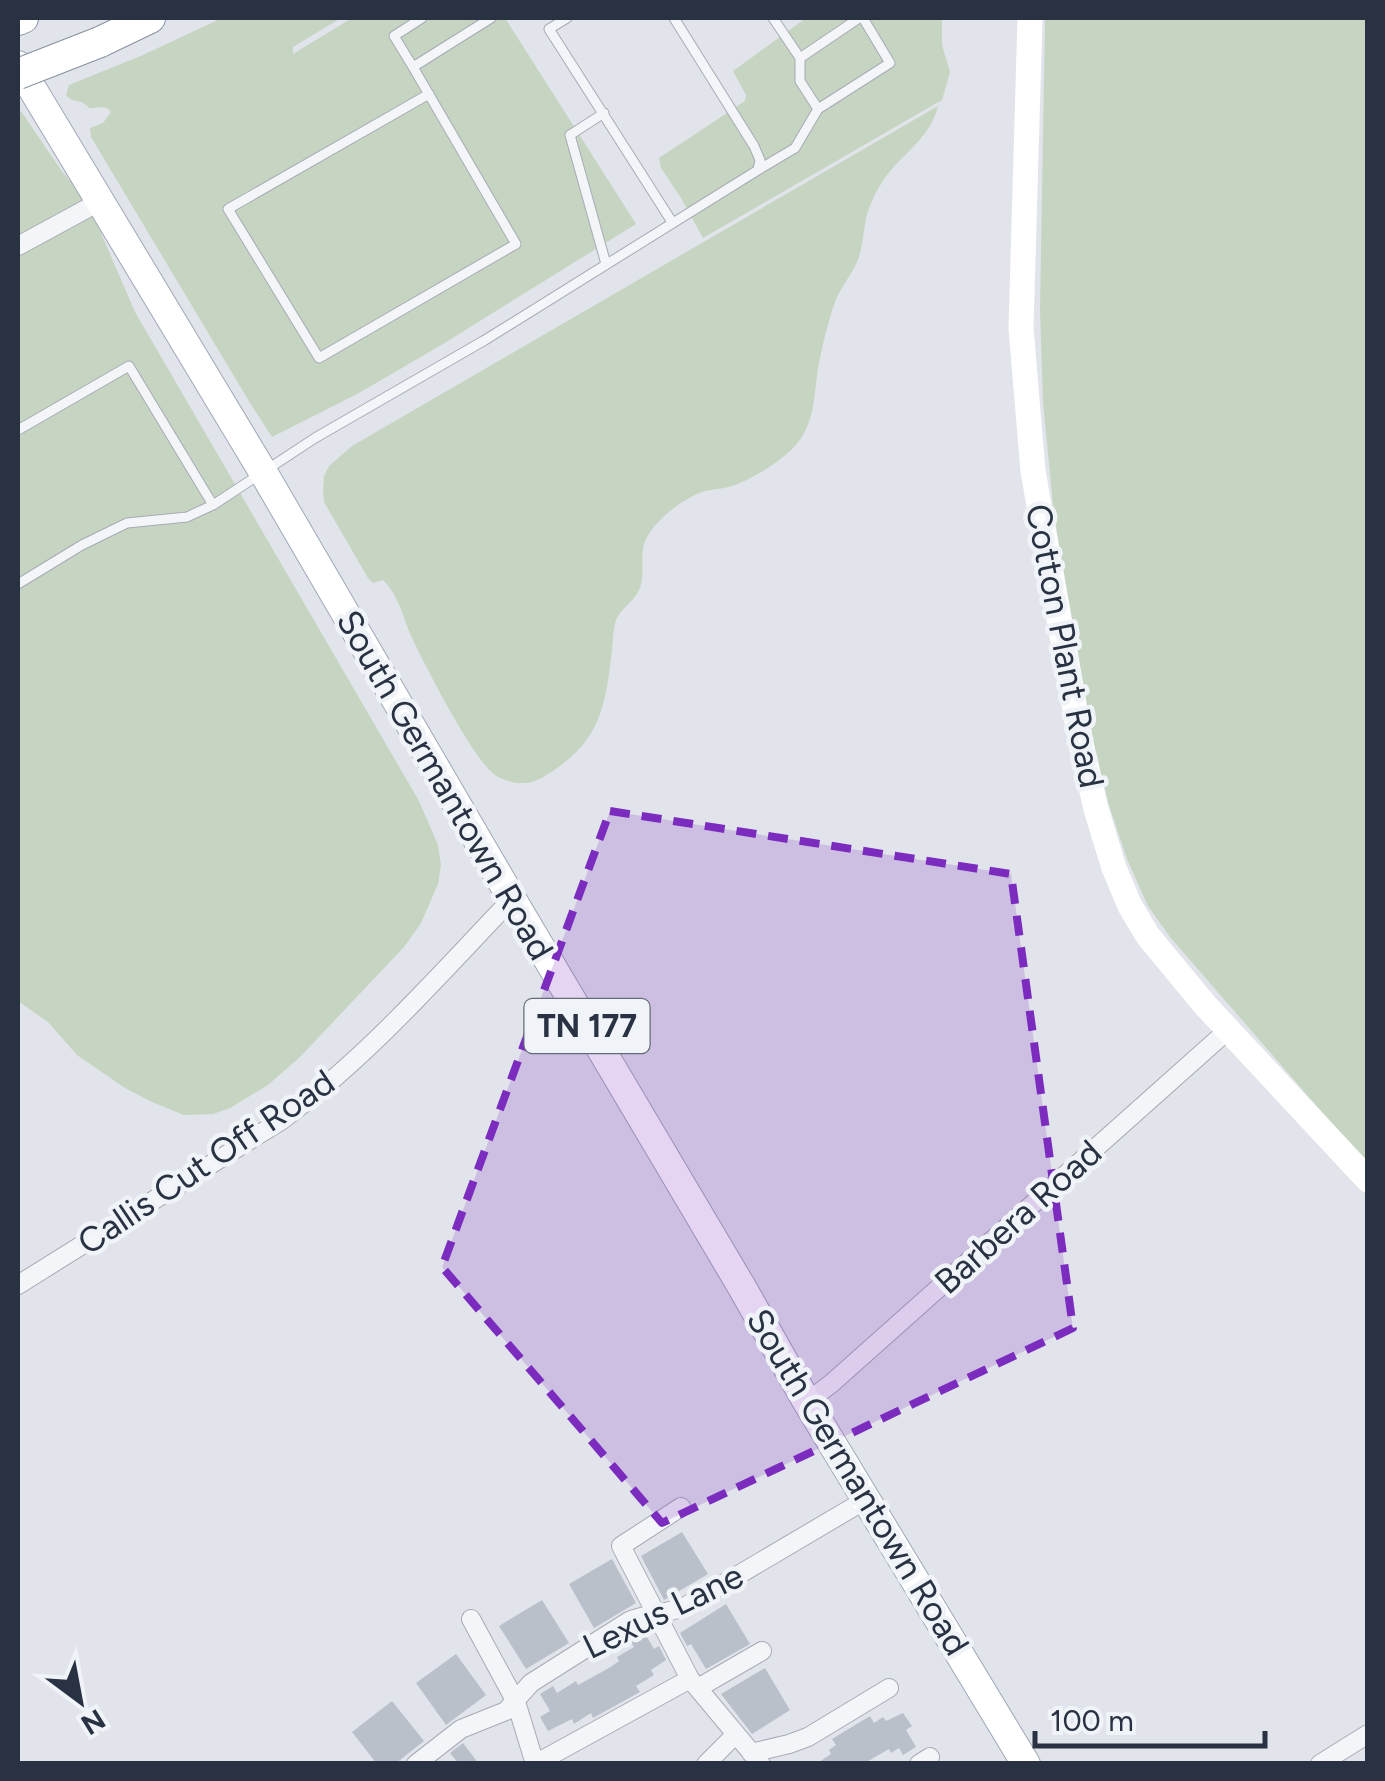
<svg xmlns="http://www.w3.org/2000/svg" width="1385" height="1781" font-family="Figtree,sans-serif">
	<rect width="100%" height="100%" fill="#e1e4ea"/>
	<!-- green -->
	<path fill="#c6d5c1" d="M222 18H341L293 47V54L352 18H505L636 224 443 344 359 393 272 437 250 403 91 137 90 128 103 123 111 112C105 104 98 109 89 108 81 98 73 104 66 95L69 85 143 55Z
		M806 18H942V45L950 72 942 100 703 238 681 198 661 168 659 158 745 101 746 95 733 71Z
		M1045 18H1367V1164L1170 937 1148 906 1127 859 1109 805 1093 740 1054 515 1043 402 1040 310Z
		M938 106C929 142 899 154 881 184 875 193 869 207 866 218 863 233 863 248 857 262 851 276 840 288 835 302 828 322 822 347 818 368 814 395 815 424 795 446 779 463 754 478 732 486 723 489 712 489 702 492 684 498 654 521 646 539 639 553 645 569 641 584 638 600 622 606 616 620 613 629 613 641 612 650 606 701 602 737 557 768 547 775 536 783 523 783 514 784 503 780 495 775 472 758 427 669 413 640 403 619 400 597 383 580L373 583 368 578 324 502 323 490 324 476 329 466 352 446Z
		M21 111 61 170 79 191 91 210 135 312 419 801 438 845 441 865 438 884 421 923 404 947 300 1057 268 1085 230 1108 213 1114 184 1115 152 1102 125 1088 77 1055 48 1022 18 1001V113Z"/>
	<!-- building -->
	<path fill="#bac0ca" d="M682 1532 708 1574 664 1600 641 1556Z
		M612 1559 636 1603 594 1628 569 1584Z
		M542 1600 569 1643 526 1669 499 1626Z
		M726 1604 750 1644 706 1669 691 1644 687 1646 680 1633Z
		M644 1632 654 1649 659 1646 666 1660 651 1670 654 1675 636 1686 640 1692 593 1718 591 1713 574 1724 572 1719 548 1731 540 1717 550 1711 540 1694 553 1686 557 1693 576 1681 578 1685 609 1668 619 1661 617 1657 634 1647 630 1640Z
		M456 1654 486 1695 446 1725 416 1683Z
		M765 1668 790 1710 752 1734 721 1694Z
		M392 1701 424 1741 395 1764H377L352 1732Z
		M903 1713 912 1726 906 1730 916 1747 903 1755 899 1748 891 1753 889 1749 863 1764H816L831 1754 829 1750 836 1745 832 1739 870 1716 874 1723 883 1717 886 1721Z
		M463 1743 479 1764H459L450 1753Z"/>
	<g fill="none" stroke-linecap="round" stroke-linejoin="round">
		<defs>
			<path id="lane" d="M422 18 394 36 413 67 491 18
				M567 18 549 29 672 222
				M773 18 800 58V81L818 109 890 63 863 18
				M800 58 859 18
				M413 67 516 244 319 358 228 209 429 94
				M604 113 570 135 606 264
				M758 170 795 148 818 109
				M18 430 129 366 213 505
				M18 584 82 545 127 523 187 517 213 505 315 438 485 340 758 170 760 160 754 146 674 18"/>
			<path id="street" d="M18 246 99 202
				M18 1285 282 1120C368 1057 438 976 512 899
				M807 1402 832 1383 1228 1030
				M681 1507 621 1546 690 1679 761 1764
				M471 1619 516 1702 535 1764
				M698 1688 762 1651
				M751 1753 789 1744 808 1737 889 1688
				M416 1764 461 1729 506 1711 531 1683 629 1621C647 1613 666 1614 684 1607L867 1499
				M535 1764 690 1679
				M706 1764 736 1734
				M919 1764 930 1757
				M1320 1764 1368 1734"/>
			<path id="primary" d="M18 65 263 472 512 899 743 1289 807 1402 1026 1764"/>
			<path id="highway" d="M18 20 23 18
				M100 42 150 18"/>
		</defs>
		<!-- lane casing -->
		<use href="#lane" stroke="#a6abb5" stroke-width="11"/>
		<!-- street casing -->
		<use href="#street" stroke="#a6abb5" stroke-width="20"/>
		<!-- primary casing -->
		<use href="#primary" stroke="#9fa8b7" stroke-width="30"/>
		<!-- highway casing -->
		<use href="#highway" stroke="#8791a2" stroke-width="32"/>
		<!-- lane -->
		<use href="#lane" stroke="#f4f5f8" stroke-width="9"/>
		<!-- street -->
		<use href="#street" stroke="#f4f5f8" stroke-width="18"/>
		<!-- secondary -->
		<path stroke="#fff" stroke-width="25" d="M1030 18 1021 328 1033 471 1081 744 1096 809 1114 868 1130 906 1148 936 1205 1005 1368 1180"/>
		<!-- primary -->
		<use href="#primary" stroke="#fff" stroke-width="28"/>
		<!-- highway -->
		<use href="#highway" stroke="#fff" stroke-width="30"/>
		<defs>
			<path id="highway-bridge" d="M18 74 100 42"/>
		</defs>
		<!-- highway-bridge casing -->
		<use href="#highway-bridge" stroke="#8791a2" stroke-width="32" stroke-linecap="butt"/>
		<!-- highway-bridge -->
		<use href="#highway-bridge" stroke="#fff" stroke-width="30"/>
	</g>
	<!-- marked area -->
	<path fill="#7b2cbf" fill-opacity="0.2" stroke="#7b2cbf" stroke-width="8" stroke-dasharray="20 12" stroke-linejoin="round" d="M610 811 1011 874 1073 1328 662 1523 442 1267Z"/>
	<g text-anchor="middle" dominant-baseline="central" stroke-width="9" stroke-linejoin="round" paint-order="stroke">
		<!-- shield labels -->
		<rect fill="#f0f3f7" stroke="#646c79" stroke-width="2.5" x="524.5" y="999" width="125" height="54" rx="8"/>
		<g font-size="32" font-weight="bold" fill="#283243">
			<text x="587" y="1026">TN 177</text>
		</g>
		<!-- street labels -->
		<g font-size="35" fill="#283243" stroke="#f0f3f7">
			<text transform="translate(1065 646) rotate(79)">Cotton Plant Road</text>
			<text transform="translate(445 785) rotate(60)">South Germantown Road</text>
			<text transform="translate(206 1162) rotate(-34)">Callis Cut Off Road</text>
			<text transform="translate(1018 1217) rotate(-42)">Barbera Road</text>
			<text transform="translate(858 1482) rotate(59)">South Germantown Road</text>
			<text transform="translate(663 1611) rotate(-26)">Lexus Lane</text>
		</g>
	</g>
	<!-- border -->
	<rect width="1385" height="1781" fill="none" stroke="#283243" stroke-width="40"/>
	<!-- north arrow -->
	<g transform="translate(80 1701) rotate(148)" stroke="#f0f3f7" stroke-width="8" paint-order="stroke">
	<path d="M0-8L18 38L0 25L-18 38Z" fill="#283243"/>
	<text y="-15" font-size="28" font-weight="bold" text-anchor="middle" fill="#283243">N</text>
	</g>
	<!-- scale -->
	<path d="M1035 1731v15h230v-15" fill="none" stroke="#283243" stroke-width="5"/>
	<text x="1050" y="1731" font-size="30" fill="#283243" stroke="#f0f3f7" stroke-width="8" paint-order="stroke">100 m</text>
</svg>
